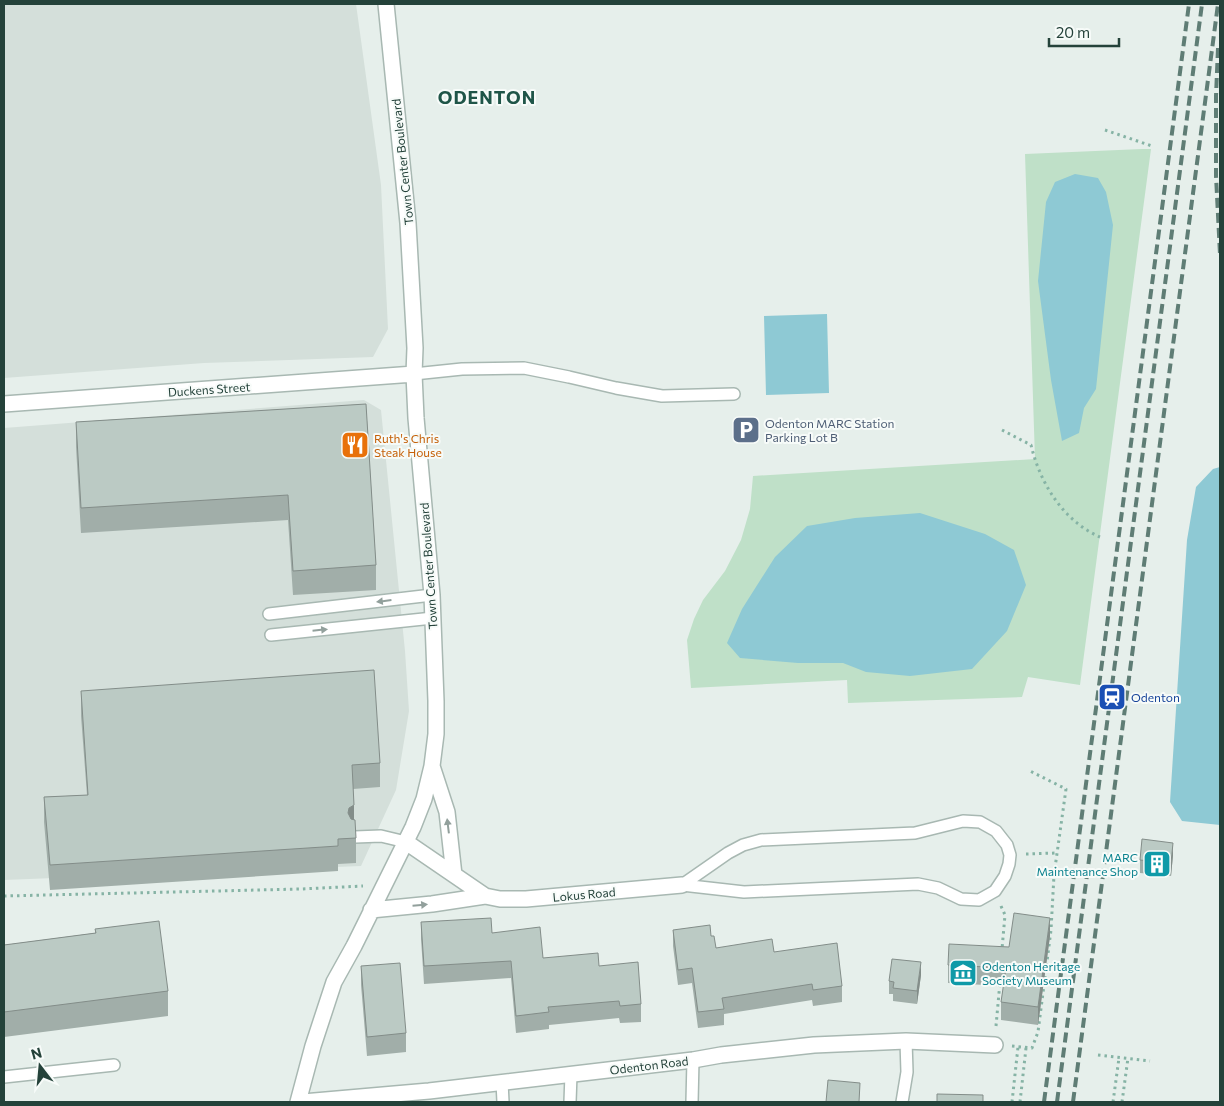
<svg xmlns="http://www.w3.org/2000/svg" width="1224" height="1106" font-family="Commissioner,sans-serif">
	<rect width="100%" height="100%" fill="#e6efeb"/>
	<!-- built -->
	<path fill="#d4dfda" d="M4 4H356L381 185 388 329 373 357 204 363 4 378Z
		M364 400 381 410 405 651 409 711 396 790 361 866 4 880V428Z"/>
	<!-- green -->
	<path fill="#bfe0c8" d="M1142 149H1151L1080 685 1028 677 1022 697 848 703 847 680 691 688 687 640 694 619 703 600 725 571 741 540 750 509 753 476 1035 459 1025 154Z"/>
	<!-- water -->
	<path fill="#8ec9d4" d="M1075 174 1098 178 1106 192 1113 225 1096 389 1084 408 1079 433 1062 441 1051 380 1038 281 1046 202 1055 182Z
		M827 314 829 393 766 395 764 316Z
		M1220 467V825L1182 821 1170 802 1187 540 1196 487 1213 469Z
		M920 513 985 534 1014 550 1026 585 1007 631 972 669 910 676 866 672 843 663H798L740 658 727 643 742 609 775 557 807 526 855 518Z"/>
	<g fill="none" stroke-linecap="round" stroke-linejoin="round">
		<defs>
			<path id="lane" d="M414 374 462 369 524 368 569 377 616 388 662 396 734 394
				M269 614 432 595
				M271 635 433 618
				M963 821 980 822 996 831 1007 845 1010 855 1009 864 1005 876 995 891 979 900 961 899 938 888 918 884 744 892 682 885 728 853 743 845 761 840 915 833Z
				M355 837 381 836 406 842
				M4 1077 114 1065
				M502 1082 503 1102
				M570 1102 571 1074
				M692 1102 693 1060
				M902 1102 907 1072 906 1041"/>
			<path id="street" d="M4 404 414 374
				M432 766 447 812 454 875
				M406 842 485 896 500 899H526L682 885
				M371 910 432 904 485 896
				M298 1102 313 1046 334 982 354 946 413 827 424 799 432 766 436 734V701L432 595 416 418 414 374 415 348 408 223 386 4
				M303 1102 429 1091 693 1060 721 1055 814 1045 906 1041 995 1045"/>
		</defs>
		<!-- lane casing -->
		<use href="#lane" stroke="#a8b8b2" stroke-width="14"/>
		<!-- street casing -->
		<use href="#street" stroke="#a8b8b2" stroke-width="18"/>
		<!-- path -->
		<path stroke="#86b3a5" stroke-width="3" stroke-dasharray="2.5 4" stroke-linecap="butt" d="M1105 130 1152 146
			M1002 430 1031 445C1040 483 1063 521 1100 537
			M1026 854 1057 853
			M4 896 301 889 363 886
			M1001 906 1005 915 1002 949
			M996 1026 1000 982
			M1012 1046 1032 1048 1038 1032 1051 930 1054 875 1066 789 1028 770
			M1098 1055 1150 1061
			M1012 1102 1018 1047
			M1020 1102 1026 1048
			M1113 1102 1119 1058
			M1122 1102 1128 1058"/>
		<!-- lane -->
		<use href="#lane" stroke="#fff" stroke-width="11"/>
		<!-- street -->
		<use href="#street" stroke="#fff" stroke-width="15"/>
		<!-- rail -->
		<path stroke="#5f7d75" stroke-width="4" stroke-dasharray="10 5" stroke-linecap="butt" d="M1218 48 1216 96V176L1220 254
			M1044 1102 1189 4
			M1057 1102 1202 4
			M1073 1102 1218 4"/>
	</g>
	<!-- wall -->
	<path fill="#a1aea9" d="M366 404 376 565V590L293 595 288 520 81 533 76 447V422Z
		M81 691 380 763V787L353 789 354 819 356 838V863L338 864V871L50 890 44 822V797L87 795 81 716Z
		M1173 855 1171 876 1140 873V860Z
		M421 922 492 933 543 958 599 966 641 1004V1022L620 1023 619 1018 549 1025V1029L516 1033 511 978 424 984 421 939Z
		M95 929 168 991V1016L4 1037V945L95 933Z
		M673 930 711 936 716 948 774 952 842 986V1002L813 1006 812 1000 724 1014V1025L698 1028 692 983 678 985 673 946Z
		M1050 936 1038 1025 1001 1020V1002L1004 986 948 983V965Z
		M361 966 406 1033V1052L367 1056 361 985Z
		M921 975 917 1004 893 1001V994H889V981Z"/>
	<!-- shaded-wall -->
	<path fill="#838d89" d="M354 805V830L348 813 349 808Z
		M1173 843V855L1171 876V863Z
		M1050 918V936L1038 1025V1007Z
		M921 962V975L917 1004V991Z"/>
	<!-- building -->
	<path fill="#bbcac4" stroke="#838d89" d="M366 404 376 565 293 571 288 495 81 508 76 422Z
		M374 670 380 763 352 765 354 805 349 808 348 813 351 819 355 820 356 838 338 839V846L50 865 44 797 88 795 81 691Z
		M1142 839 1173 843 1171 863 1140 860Z
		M1014 913 1050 918 1038 1007 1001 1002 1006 968 948 965 949 944 1009 947Z
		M491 918 492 933 540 927 543 958 598 953 599 966 638 962 641 1004 620 1006 619 1001 548 1007 549 1012 516 1016 511 961 424 966 421 922Z
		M159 921 168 991 4 1012V945L96 933 95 929Z
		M710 925 711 936H714L716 948 772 939 774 952 837 943 842 986 813 990 812 984 722 998 724 1009 698 1012 692 968 678 970 673 930Z
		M892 959 921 962 917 991 893 988 894 982 889 981Z
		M400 963 406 1033 367 1037 361 966Z
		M828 1080 860 1083 859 1102H826Z
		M937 1094 983 1095V1102H937Z"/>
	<!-- one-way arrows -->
	<defs><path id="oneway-solid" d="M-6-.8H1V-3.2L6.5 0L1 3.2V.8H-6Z" transform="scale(1.25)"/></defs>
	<g fill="#92a09c">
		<use href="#oneway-solid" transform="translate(384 601) rotate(173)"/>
		<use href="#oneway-solid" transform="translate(320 630) rotate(-6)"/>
		<use href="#oneway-solid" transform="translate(448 826) rotate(-97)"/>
		<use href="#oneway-solid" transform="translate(420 905) rotate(-5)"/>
	</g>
	<!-- icons -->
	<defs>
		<symbol id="parking-square" viewBox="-11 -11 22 22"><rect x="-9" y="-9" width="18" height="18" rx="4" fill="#5c6f8a" stroke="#f7fbf9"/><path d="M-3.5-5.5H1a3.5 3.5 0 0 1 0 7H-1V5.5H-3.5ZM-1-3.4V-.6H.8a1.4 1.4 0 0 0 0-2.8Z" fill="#fff"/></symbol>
		<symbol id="restaurant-square" viewBox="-11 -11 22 22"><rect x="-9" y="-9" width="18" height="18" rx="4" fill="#e8710a" stroke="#f7fbf9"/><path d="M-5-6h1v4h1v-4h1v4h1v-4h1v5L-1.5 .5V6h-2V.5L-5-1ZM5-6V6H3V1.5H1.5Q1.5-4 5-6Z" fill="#fff"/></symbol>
		<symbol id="station-square" viewBox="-11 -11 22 22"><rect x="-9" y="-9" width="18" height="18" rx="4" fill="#1a4fb4" stroke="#f7fbf9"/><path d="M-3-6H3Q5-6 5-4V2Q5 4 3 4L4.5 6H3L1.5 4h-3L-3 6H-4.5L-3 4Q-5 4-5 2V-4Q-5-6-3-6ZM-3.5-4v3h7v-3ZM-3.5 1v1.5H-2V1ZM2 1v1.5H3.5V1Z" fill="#fff"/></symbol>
		<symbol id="building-square" viewBox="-11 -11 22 22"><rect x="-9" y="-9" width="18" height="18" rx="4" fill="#0f9aa8" stroke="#f7fbf9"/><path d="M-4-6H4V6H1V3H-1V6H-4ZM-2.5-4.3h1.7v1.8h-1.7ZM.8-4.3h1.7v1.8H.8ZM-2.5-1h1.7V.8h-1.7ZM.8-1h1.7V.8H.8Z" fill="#fff"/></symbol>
		<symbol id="museum-square" viewBox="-11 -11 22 22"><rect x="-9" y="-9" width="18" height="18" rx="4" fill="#0f9aa8" stroke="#f7fbf9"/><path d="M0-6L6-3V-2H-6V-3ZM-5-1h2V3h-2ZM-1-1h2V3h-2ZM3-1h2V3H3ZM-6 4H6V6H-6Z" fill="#fff"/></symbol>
	</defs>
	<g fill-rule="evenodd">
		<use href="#parking-square" x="730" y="414" width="32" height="32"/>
		<use href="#restaurant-square" x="339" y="429" width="32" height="32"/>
		<use href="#station-square" x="1096" y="681" width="32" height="32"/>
		<use href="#building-square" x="1141" y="848" width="32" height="32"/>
		<use href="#museum-square" x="947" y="957" width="32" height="32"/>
	</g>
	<g text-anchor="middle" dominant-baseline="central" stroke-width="4" stroke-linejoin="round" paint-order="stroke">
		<!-- street labels -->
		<g font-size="12" fill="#24423a" stroke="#f7fbf9">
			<text transform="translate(402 162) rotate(-96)">Town Center Boulevard</text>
			<text transform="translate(209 389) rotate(-4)">Duckens Street</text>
			<text transform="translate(428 566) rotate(-94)">Town Center Boulevard</text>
			<text transform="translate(584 894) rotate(-5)">Lokus Road</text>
			<text transform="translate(649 1065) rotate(-7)">Odenton Road</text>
		</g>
		<!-- service labels -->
		<g font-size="12" fill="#4e5e75" stroke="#f7fbf9" text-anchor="start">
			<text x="765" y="423">Odenton MARC Station<tspan x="765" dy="14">Parking Lot B</tspan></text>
		</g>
		<!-- food labels -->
		<g font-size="12" fill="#c56008" stroke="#f7fbf9" text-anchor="start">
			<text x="374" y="438">Ruth's Chris<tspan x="374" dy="14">Steak House</tspan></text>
		</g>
		<!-- transit labels -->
		<g font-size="12" fill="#164399" stroke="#f7fbf9" text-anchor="start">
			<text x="1131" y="697">Odenton</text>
		</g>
		<!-- culture labels -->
		<g font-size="12" fill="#0d838f" stroke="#f7fbf9" text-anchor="end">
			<text x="1138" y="857">MARC<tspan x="1138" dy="14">Maintenance Shop</tspan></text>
			<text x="982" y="966" text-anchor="start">Odenton Heritage<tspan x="982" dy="14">Society Museum</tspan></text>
		</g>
		<!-- district labels -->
		<g font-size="18" font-weight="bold" letter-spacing="1" fill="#1f5548" stroke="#f7fbf9">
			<text x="487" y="97">ODENTON</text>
		</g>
	</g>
	<!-- border -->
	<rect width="1224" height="1106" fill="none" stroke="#24423a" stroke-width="10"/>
	<!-- north arrow -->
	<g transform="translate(40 1066) rotate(344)" stroke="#f7fbf9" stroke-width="4" paint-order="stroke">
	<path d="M0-4L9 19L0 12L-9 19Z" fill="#24423a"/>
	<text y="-8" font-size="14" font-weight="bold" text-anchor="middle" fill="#24423a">N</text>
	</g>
	<!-- scale -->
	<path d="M1049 38v8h70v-8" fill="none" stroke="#24423a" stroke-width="2.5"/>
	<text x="1056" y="38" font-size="15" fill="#24423a" stroke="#f7fbf9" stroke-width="4" paint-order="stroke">20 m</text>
</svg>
